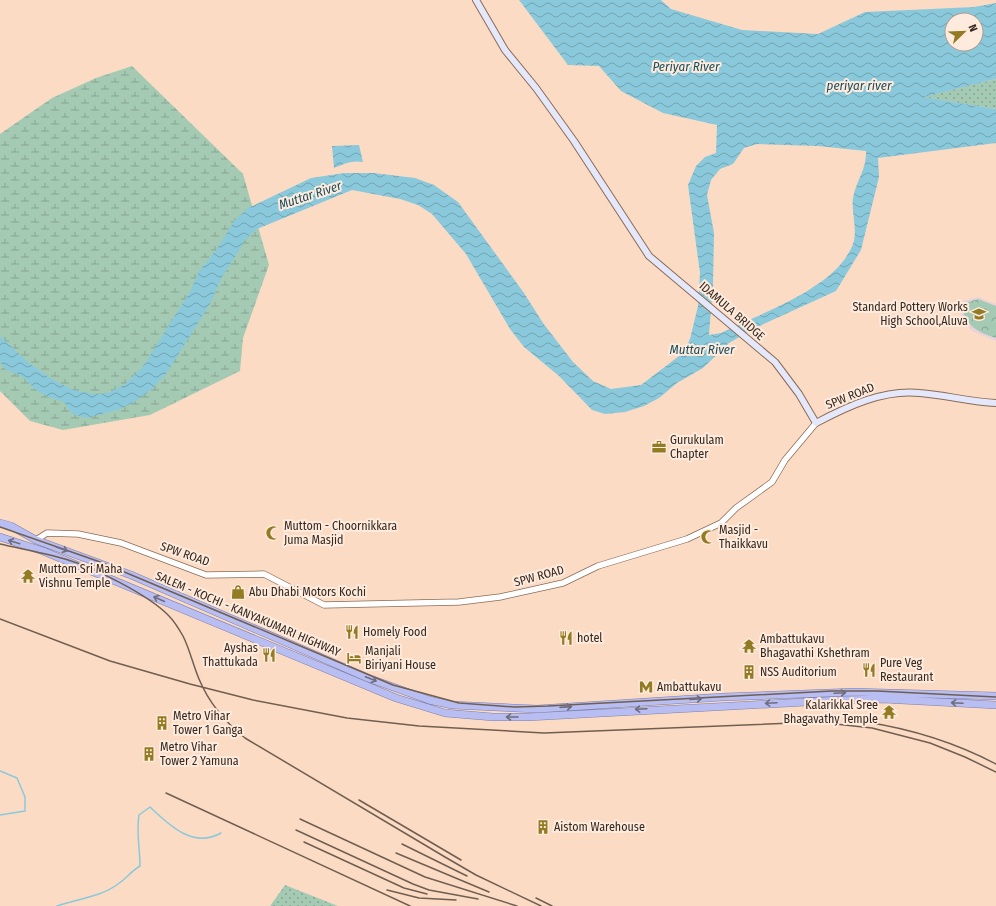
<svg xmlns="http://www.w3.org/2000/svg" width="996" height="906" font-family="'Fira Sans Condensed',sans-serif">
	<defs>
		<pattern id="grass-dots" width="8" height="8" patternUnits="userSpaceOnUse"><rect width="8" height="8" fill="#a5cab3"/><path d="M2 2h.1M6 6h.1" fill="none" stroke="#87a491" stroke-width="1.8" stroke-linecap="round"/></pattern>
		<pattern id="wetland-marsh" width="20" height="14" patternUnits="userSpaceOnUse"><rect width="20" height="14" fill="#a5cab3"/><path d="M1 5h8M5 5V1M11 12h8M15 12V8" fill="none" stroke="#87a491"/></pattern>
		<pattern id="park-crowns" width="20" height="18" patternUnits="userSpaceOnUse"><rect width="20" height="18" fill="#a5cab3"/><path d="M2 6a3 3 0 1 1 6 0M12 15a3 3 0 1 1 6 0" fill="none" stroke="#87a491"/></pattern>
		<pattern id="water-waves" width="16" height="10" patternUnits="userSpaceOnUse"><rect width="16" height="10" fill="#8ac9db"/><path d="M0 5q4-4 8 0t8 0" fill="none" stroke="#72a3b1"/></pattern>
	</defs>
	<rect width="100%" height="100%" fill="#fcdbc4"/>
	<!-- education -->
	<path fill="#e9d1dc" d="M978 297 996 304V341L972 331 964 321 959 307 964 301Z"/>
	<!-- grass -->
	<path fill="url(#grass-dots)" d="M996 79V109L922 97Z
		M285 885 338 906H270Z"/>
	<!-- wetland -->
	<path fill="url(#wetland-marsh)" d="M132 66 243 174 269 265 243 338 240 371 150 415 63 430 30 421 0 391V134L52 98 96 78Z"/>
	<!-- park -->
	<path fill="url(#park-crowns)" d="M978 299 996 306V338C978 332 966 327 962 307L968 302Z"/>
	<!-- water -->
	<path fill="url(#water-waves)" fill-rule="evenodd" d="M519 0H661L671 9 742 30 818 34 865 12 974 7 996 3V79L924 97 996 109V143L878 158 879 177 861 250 836 291 755 328 729 343 703 368 677 383 659 398 644 406 625 412 605 414 592 410 559 376 524 347 510 329 466 254 432 214 418 205 400 199 352 190 257 229 244 241 240 249 222 277 210 304 166 374 151 390 134 402 118 410 86 418 72 414 64 402 48 397 36 390 23 377 5 369 0 362V336L29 363 52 379 73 390 95 394 108 393 124 385 142 368 191 290 199 271 217 249 234 221 248 208 311 178 345 173H374L415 178 434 185 458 202 524 293 543 323 573 362 593 381 611 389 641 385 683 353 690 339 698 306 700 273 688 185 696 166 705 157 716 153 717 125 663 113 621 91 599 66 568 65ZM952 20H976V44H952ZM757 144 818 146 866 151C867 169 856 181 853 198 851 213 858 229 853 244 836 289 762 312 721 333L709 335 713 285 714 233 707 195 711 180 720 169 733 164 744 148Z
		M359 145 363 162C352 160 344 164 334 168L332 146Z"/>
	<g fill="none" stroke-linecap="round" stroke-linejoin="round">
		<!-- stream -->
		<path stroke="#8ac9db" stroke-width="1.5" d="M0 771 17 778 25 797V811L0 815
			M57 906C77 899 101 897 118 884 127 878 130 872 140 866 140 848 136 833 139 815L150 807C169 825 193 849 221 833"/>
		<defs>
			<path id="tertiary" d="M36 540 47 533 78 534 121 543 206 575 264 574 324 605 459 602 500 597 563 583 598 566 687 539 721 523 736 508 772 482 785 460 816 423"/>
			<path id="secondary" d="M476 0 505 50 536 88 574 141 649 256 775 362 799 394 816 423C848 406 884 389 920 393 946 395 970 402 996 403"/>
			<path id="trunk" d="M0 523 11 526 36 540 131 575 368 678 429 700 452 705 537 709 723 697 854 692 996 696
				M0 537 43 551 396 698 445 713 493 717H528L843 700 882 699 996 705"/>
		</defs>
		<!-- tertiary casing -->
		<use href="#tertiary" stroke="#896c57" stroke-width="7"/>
		<!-- secondary casing -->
		<use href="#secondary" stroke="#896c57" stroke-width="8"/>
		<!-- trunk casing -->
		<use href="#trunk" stroke="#7f7fa6" stroke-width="8"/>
		<!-- tertiary -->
		<use href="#tertiary" stroke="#fff" stroke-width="5.5"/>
		<!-- secondary -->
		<use href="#secondary" stroke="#e5e7fa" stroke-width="6"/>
		<!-- trunk -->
		<use href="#trunk" stroke="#b8bef2" stroke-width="7"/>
		<!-- rail -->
		<path stroke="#705e51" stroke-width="1.5" d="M0 527 103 563 393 685 459 703 515 707 548 706 832 691H877L996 697
			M0 544C22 549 44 553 65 559 93 567 149 595 169 616 175 622 179 629 183 636 190 650 193 665 199 679 209 703 225 722 245 738L445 857 476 875 541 906
			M0 619 110 661 190 684 253 700 347 718 419 726 544 733 817 722 872 728 930 743 965 757 996 772
			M866 722C911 729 956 743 996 764
			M166 793 410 906
			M359 800 461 860
			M300 819 425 877 517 906
			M296 830 413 884 429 890 478 899
			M304 842 404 888 427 894
			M402 844 467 876
			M396 853 489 892
			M387 890 419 898 456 900
			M536 898 552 906"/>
	</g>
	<!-- one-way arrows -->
	<defs><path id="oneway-shaft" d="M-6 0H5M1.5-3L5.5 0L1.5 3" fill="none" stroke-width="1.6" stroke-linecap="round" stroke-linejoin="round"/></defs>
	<g stroke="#6f6c7e">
		<use href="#oneway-shaft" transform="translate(14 542) rotate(-163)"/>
		<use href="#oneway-shaft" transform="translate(62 549) rotate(20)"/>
		<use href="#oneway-shaft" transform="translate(159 599) rotate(-156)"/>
		<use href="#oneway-shaft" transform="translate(371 679) rotate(21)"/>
		<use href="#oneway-shaft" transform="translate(840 693) rotate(-3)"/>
		<use href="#oneway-shaft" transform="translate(696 699) rotate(-4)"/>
		<use href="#oneway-shaft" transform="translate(771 703) rotate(177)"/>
		<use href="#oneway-shaft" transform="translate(957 703) rotate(-177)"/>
		<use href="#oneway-shaft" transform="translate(566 707) rotate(-4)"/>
		<use href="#oneway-shaft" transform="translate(641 709) rotate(177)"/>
		<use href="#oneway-shaft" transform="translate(512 717) rotate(-180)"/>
	</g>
	<!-- icons -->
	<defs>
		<symbol id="school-bare" viewBox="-9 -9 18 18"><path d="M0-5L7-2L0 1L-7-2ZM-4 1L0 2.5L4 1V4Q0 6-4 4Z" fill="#927b22" stroke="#ffebdd" stroke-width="2.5" paint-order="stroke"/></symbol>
		<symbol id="office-bare" viewBox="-9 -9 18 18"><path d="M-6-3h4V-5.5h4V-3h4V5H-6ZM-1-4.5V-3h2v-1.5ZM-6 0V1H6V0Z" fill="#927b22" stroke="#ffebdd" stroke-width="2.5" paint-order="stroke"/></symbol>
		<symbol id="mosque-bare" viewBox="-9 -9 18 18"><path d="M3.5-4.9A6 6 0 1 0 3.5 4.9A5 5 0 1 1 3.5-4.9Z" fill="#927b22" stroke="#ffebdd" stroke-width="2.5" paint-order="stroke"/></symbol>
		<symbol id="temple-bare" viewBox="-9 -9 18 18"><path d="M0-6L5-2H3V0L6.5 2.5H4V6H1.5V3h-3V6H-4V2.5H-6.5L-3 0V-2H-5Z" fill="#927b22" stroke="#ffebdd" stroke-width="2.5" paint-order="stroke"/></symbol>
		<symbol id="shop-bare" viewBox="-9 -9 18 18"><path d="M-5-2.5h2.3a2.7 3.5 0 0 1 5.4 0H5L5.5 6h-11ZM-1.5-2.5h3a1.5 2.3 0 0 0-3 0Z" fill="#927b22" stroke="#ffebdd" stroke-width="2.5" paint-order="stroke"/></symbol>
		<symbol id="restaurant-bare" viewBox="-9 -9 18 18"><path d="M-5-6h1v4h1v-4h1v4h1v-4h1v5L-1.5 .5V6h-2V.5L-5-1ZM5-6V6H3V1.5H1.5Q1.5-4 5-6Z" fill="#927b22" stroke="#ffebdd" stroke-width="2.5" paint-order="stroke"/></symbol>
		<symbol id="hotel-bare" viewBox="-9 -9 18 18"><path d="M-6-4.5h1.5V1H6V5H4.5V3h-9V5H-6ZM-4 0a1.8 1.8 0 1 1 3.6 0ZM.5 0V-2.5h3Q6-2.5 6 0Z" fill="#927b22" stroke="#ffebdd" stroke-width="2.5" paint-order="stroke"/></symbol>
		<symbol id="building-bare" viewBox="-9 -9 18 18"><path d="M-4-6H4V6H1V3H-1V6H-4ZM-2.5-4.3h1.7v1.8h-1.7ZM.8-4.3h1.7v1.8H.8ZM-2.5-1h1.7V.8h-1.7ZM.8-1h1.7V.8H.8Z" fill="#927b22" stroke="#ffebdd" stroke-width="2.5" paint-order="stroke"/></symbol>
		<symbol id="metro-bare" viewBox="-9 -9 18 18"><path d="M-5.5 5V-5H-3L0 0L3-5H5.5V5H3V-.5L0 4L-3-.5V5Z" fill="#927b22" stroke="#ffebdd" stroke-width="2.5" paint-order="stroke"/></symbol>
	</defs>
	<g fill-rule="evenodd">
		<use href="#school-bare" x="969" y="304" width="20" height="20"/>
		<use href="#office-bare" x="649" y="437" width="20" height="20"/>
		<use href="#mosque-bare" x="263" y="523" width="20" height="20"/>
		<use href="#mosque-bare" x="698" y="527" width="20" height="20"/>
		<use href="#temple-bare" x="18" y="566" width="20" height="20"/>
		<use href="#shop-bare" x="228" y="582" width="20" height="20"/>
		<use href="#restaurant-bare" x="342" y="622" width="20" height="20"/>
		<use href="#restaurant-bare" x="556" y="628" width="20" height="20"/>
		<use href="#temple-bare" x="739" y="636" width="20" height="20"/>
		<use href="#restaurant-bare" x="259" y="645" width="20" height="20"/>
		<use href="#hotel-bare" x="344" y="648" width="20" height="20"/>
		<use href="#restaurant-bare" x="859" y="660" width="20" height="20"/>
		<use href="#building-bare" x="739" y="662" width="20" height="20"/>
		<use href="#metro-bare" x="636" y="677" width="20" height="20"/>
		<use href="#temple-bare" x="879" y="702" width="20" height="20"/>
		<use href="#building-bare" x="152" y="713" width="20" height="20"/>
		<use href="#building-bare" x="139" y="744" width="20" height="20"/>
		<use href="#building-bare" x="533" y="817" width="20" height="20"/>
	</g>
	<g text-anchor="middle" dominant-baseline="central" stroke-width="4" stroke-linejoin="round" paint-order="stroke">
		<!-- poi labels -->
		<g font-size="12" fill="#34281f" stroke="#ffebdd" text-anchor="start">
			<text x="968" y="307" text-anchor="end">Standard Pottery Works<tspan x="968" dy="14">High School,Aluva</tspan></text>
			<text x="670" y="440">Gurukulam<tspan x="670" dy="14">Chapter</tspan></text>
			<text x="284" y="526">Muttom - Choornikkara<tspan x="284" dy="14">Juma Masjid</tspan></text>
			<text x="719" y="530">Masjid -<tspan x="719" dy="14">Thaikkavu</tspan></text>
			<text x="39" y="569">Muttom Sri Maha<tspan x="39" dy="14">Vishnu Temple</tspan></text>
			<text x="249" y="592">Abu Dhabi Motors Kochi</text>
			<text x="363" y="632">Homely Food</text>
			<text x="577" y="638">hotel</text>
			<text x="760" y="639">Ambattukavu<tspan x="760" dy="14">Bhagavathi Kshethram</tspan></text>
			<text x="258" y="648" text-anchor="end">Ayshas<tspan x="258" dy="14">Thattukada</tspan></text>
			<text x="365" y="651">Manjali<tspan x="365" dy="14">Biriyani House</tspan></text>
			<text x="880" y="663">Pure Veg<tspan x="880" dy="14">Restaurant</tspan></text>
			<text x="760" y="672">NSS Auditorium</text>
			<text x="657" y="687">Ambattukavu</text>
			<text x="878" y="705" text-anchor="end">Kalarikkal Sree<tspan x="878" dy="14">Bhagavathy Temple</tspan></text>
			<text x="173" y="716">Metro Vihar<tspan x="173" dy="14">Tower 1 Ganga</tspan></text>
			<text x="160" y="747">Metro Vihar<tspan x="160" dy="14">Tower 2 Yamuna</tspan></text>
			<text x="554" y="827">Aistom Warehouse</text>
		</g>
		<!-- street labels -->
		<g font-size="12" fill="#34281f" stroke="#ffebdd">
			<text transform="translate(732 311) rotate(41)">IDAMULA BRIDGE</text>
			<text transform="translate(850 396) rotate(-22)">SPW ROAD</text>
			<text transform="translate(185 554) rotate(19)">SPW ROAD</text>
			<text transform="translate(539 576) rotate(-15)">SPW ROAD</text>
			<text transform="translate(248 614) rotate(23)">SALEM - KOCHI - KANYAKUMARI HIGHWAY</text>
		</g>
		<!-- water labels -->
		<g font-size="13" font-style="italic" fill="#194f5d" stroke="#ffebdd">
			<text x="686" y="66">Periyar River</text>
			<text x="859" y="85">periyar river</text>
			<text transform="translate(310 195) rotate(-18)">Muttar River</text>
			<text x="702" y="349">Muttar River</text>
		</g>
	</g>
	<!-- north arrow -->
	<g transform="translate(964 32) rotate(67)"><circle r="19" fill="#ffebdd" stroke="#ae9d91"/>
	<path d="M0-3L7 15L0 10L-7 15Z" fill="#927b22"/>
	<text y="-6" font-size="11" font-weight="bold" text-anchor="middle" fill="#34281f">N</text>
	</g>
</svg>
